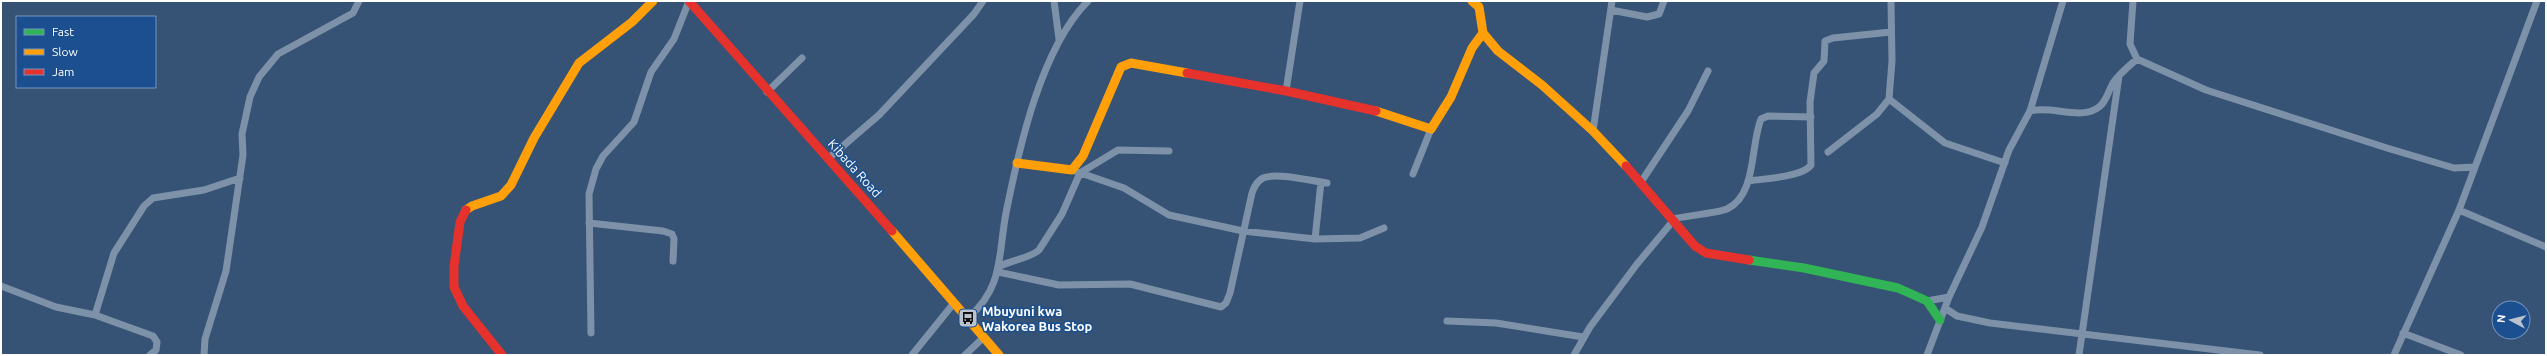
<svg xmlns="http://www.w3.org/2000/svg" width="2547" height="356" font-family="Ubuntu,sans-serif">
	<rect width="100%" height="100%" fill="#365274"/>
	<g fill="none" stroke-linecap="round" stroke-linejoin="round">
		<!-- street -->
		<path stroke="#7d92a8" stroke-width="7" d="M1054 1 1059 39
			M1891 1 1892 61 1889 99 1945 143 2005 163
			M2133 1 2130 44 2137 59 2206 90 2387 148 2454 168 2475 167
			M1611 10 1647 17 1659 14 1664 1
			M1286 91 1300 1
			M767 92 802 58
			M2030 111C2051 105 2081 121 2099 107 2107 101 2108 91 2113 83 2119 74 2129 66 2137 59
			M1593 131 1612 1
			M1828 152 1877 114 1889 99
			M829 158 879 115 974 14 983 1
			M1072 170 1124 188 1169 215 1243 231 1315 239 1360 238 1384 228
			M1413 174 1431 129
			M1748 181C1762 179 1803 177 1811 165L1810 102 1814 73 1824 61 1825 41 1833 38 1891 32
			M1641 182 1688 111 1708 71
			M2459 210 2546 247
			M1672 219C1685 216 1717 213 1727 209 1757 195 1750 146 1761 119L1768 116 1811 117
			M589 223 663 231 672 234 674 239 673 261
			M1315 239 1321 182
			M1000 266C1012 260 1030 258 1039 250L1062 214 1080 173 1118 150 1169 151
			M998 272 1059 285 1130 284 1221 307 1226 303 1230 293 1252 193C1254 187 1257 181 1263 178 1278 172 1311 181 1327 183
			M1 286 56 307 95 315 153 336 157 342 156 350 150 355
			M1927 301 1949 297
			M1945 308 1957 316 1990 323 2260 355
			M95 315 114 253 144 206 153 198 204 190 240 178
			M968 318C1004 287 998 255 1006 213 1019 148 1041 48 1088 1
			M1447 321 1496 323 1583 337
			M591 333 589 194 596 169 603 156 634 122 651 72 674 39 689 1
			M2403 333 2461 355
			M204 355 205 339 226 271 243 155 242 134 250 97 259 77 278 54 353 13 359 1
			M912 355 954 303
			M965 355 984 337
			M1574 355 1590 327 1637 264 1673 221
			M1927 355 1949 297 1982 227 2009 150 2030 111 2063 1
			M2079 355 2119 76
			M2394 355 2459 210 2537 1"/>
		<!-- fast -->
		<path stroke="#30b455" stroke-width="9" d="M1749 260 1804 268 1898 288 1927 301 1940 320"/>
		<!-- slow -->
		<path stroke="#ff9f0a" stroke-width="9" d="M1472 1 1479 7 1483 33 1498 51 1542 85 1593 131 1626 166
			M1376 111 1431 129 1451 97 1472 48 1483 33
			M1017 163 1072 170 1083 156 1121 67 1131 63 1187 73
			M466 210 472 206 501 196 511 185 534 138 579 63 632 22 653 1
			M892 231 999 355"/>
		<!-- jam -->
		<path stroke="#e5322d" stroke-width="9" d="M689 1 892 231
			M1187 73 1286 91 1376 111
			M1626 166 1695 246 1706 253 1749 260
			M466 210 460 222 454 266V287L463 306 502 355"/>
	</g>
	<!-- icons -->
	<defs>
		<symbol id="bus-square" viewBox="-11 -11 22 22"><rect x="-9" y="-9" width="18" height="18" rx="4" fill="#b9c2ce" stroke="#1b4f8f"/><path d="M-5-6H5V4H4V6H2V4H-2V6H-4V4H-5ZM-3.5-4V0h7V-4ZM-3.5 1.2v1.5H-2V1.2ZM2 1.2v1.5H3.5V1.2Z" fill="#111"/></symbol>
	</defs>
	<g fill-rule="evenodd">
		<use href="#bus-square" x="957" y="307" width="22" height="22"/>
	</g>
	<g text-anchor="middle" dominant-baseline="central" stroke-width="3" stroke-linejoin="round" paint-order="stroke">
		<!-- street labels -->
		<g font-size="13" fill="#fff" stroke="#1b4f8f">
			<text transform="translate(855 168) rotate(48)">Kibada Road</text>
		</g>
		<!-- poi labels -->
		<g font-size="13" font-weight="bold" fill="#fff" stroke="#1b4f8f" text-anchor="start">
			<text x="982" y="311">Mbuyuni kwa<tspan x="982" dy="15">Wakorea Bus Stop</tspan></text>
		</g>
	</g>
	<!-- border -->
	<rect width="2547" height="356" fill="none" stroke="#ffffff" stroke-width="4"/>
	<!-- legend -->
	<rect x="16" y="16" width="140" height="72" fill="#1b4f8f" stroke="#7695bc"/>
	<rect x="24" y="29" width="20" height="6" fill="#30b455" stroke="#7695bc"/>
	<text x="52" y="36" font-size="12" fill="#ffffff">Fast</text>
	<rect x="24" y="49" width="20" height="6" fill="#ff9f0a" stroke="#7695bc"/>
	<text x="52" y="56" font-size="12" fill="#ffffff">Slow</text>
	<rect x="24" y="69" width="20" height="6" fill="#e5322d" stroke="#7695bc"/>
	<text x="52" y="76" font-size="12" fill="#ffffff">Jam</text>
	<!-- north arrow -->
	<g transform="translate(2511 320) rotate(277)"><circle r="19" fill="#1b4f8f" stroke="#7695bc"/>
	<path d="M0-3L7 15L0 10L-7 15Z" fill="#b9c2ce"/>
	<text y="-6" font-size="11" font-weight="bold" text-anchor="middle" fill="#ffffff">N</text>
	</g>
</svg>
